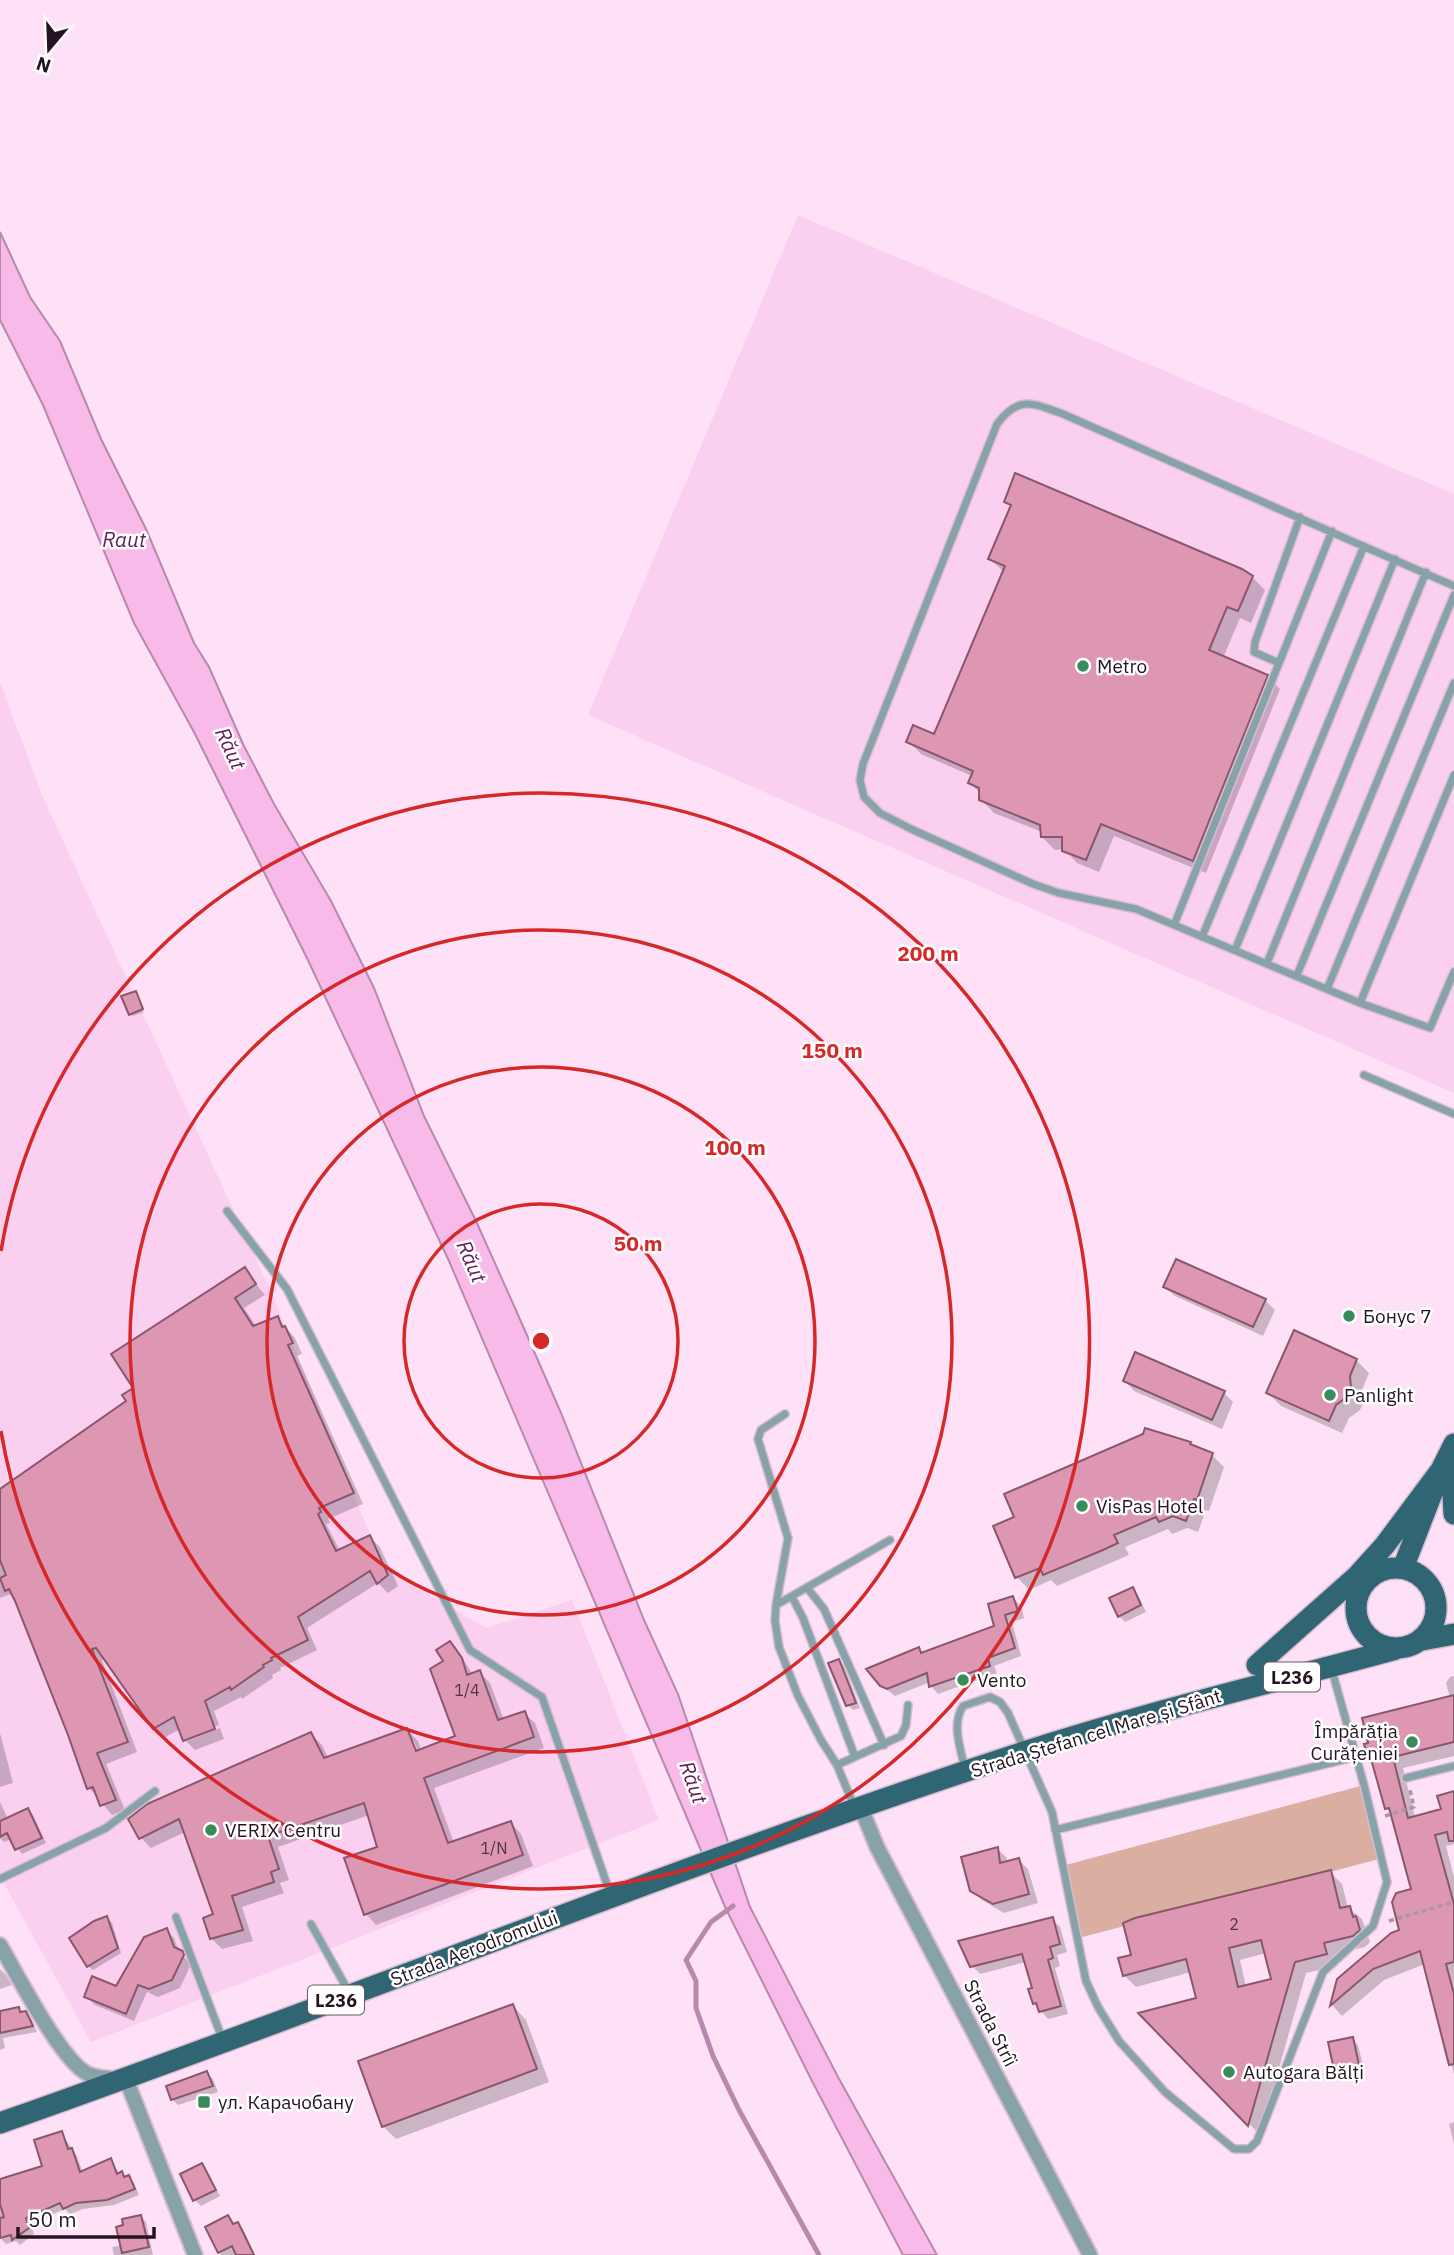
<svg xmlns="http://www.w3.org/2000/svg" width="1454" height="2255" font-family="'IBM Plex Sans',sans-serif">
	<rect width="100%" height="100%" fill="#fee1f6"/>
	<!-- built -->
	<path fill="#fbcff0" d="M798 215 1454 494V1093L588 715Z
		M0 682 42 795 274 1298 383 1566 486 1628 572 1600 659 1820 91 2042 0 1876Z"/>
	<!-- green -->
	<path fill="#dbaea2" d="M1364 1785 1383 1858 1075 1939 1062 1866Z"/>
	<!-- water -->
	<path fill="#f8bbe9" stroke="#b889ad" stroke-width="2" d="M0 232 30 297 60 341 101 439 146 529 194 643 209 667 243 744 274 804 331 901 374 988 424 1116 476 1221 515 1308 561 1413 644 1620 678 1694 750 1907 838 2077 937 2255H903L812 2081 726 1909 449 1261 306 956 194 732 134 623 43 405 0 320Z"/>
	<!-- shadow -->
	<path fill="#0003" fill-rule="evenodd" d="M1006 501 1252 577 1265 590 1251 623 1240 618 1223 658 1267 676 1280 689 1206 873 1114 836 1099 872 1077 863 1064 849 1055 850 1042 837V832L994 813 981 799V794L970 783 972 776 921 754 908 741 935 736 1004 572 990 559 1012 508Z
		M135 993 144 1012 133 1016 130 1014Z
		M244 1269 265 1295 244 1308 256 1326 277 1318 295 1338 302 1354 297 1356 363 1504 328 1519 330 1523 326 1524 340 1551 370 1537 380 1547 398 1586 388 1593 378 1583 307 1628 317 1650 280 1668 281 1670 272 1675 273 1678 242 1699 241 1697 214 1711 219 1725 187 1738V1741L220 1728 224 1739 195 1750 185 1740 180 1729 164 1738 154 1728 105 1658 102 1660 137 1752 106 1764 125 1810 112 1815 89 1788 15 1598 11 1594 0 1598V1491L129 1402 135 1388Z
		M1165 1287 1265 1300 1275 1310 1263 1336 1175 1296Z
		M1356 1360 1369 1373 1362 1390 1364 1402 1360 1410 1349 1418 1342 1433 1281 1406 1268 1393Z
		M1125 1381 1224 1393 1233 1402 1222 1429 1134 1391Z
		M1190 1444 1194 1448 1212 1455 1224 1467 1209 1511 1206 1510 1198 1532 1187 1528 1172 1534 1168 1529 1125 1547 1129 1555 1057 1586 1051 1580 1029 1590 1017 1577Z
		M1132 1589 1138 1595 1146 1612 1125 1622 1119 1616Z
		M1013 1598 1021 1606 1024 1618 1012 1622 1021 1656 994 1666 997 1673 938 1694 931 1686 930 1682 895 1696 881 1685 918 1649 923 1654 997 1627Z
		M450 1643 460 1654 473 1675 479 1672 490 1683 504 1720 524 1713 535 1723 544 1748 434 1788 454 1843 511 1823 521 1834 533 1866 376 1925 366 1914 380 1848 369 1815 278 1847 289 1880 280 1883 284 1893 242 1907 253 1941 222 1949 211 1938 215 1916 185 1832 151 1848 141 1838 311 1734 322 1745 329 1759 407 1730 418 1741 421 1750 457 1737 445 1662ZM410 1741H414L420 1758 417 1759Z
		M839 1661 844 1666 860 1708 853 1710 848 1705Z
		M1454 1676V1756L1403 1768 1415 1817 1443 1810 1454 1793V1844L1446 1846 1454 1877V2074L1425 1964 1384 1980 1342 2016 1332 2005 1339 1980 1401 1931 1413 1890 1393 1814 1387 1808 1374 1764 1369 1759 1450 1698 1446 1683 1450 1677Z
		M0 1733 13 1783 0 1787Z
		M0 1802 8 1819 28 1810 33 1815 46 1843 22 1854 12 1839 4 1842 0 1838Z
		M997 1849 1007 1858V1863L1019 1860 1028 1869 1038 1903 1004 1913 982 1900 972 1890Z
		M1330 1872 1342 1884 1348 1908 1362 1919 1370 1942 1365 1947 1335 1954 1338 1966 1306 1973 1260 2135 1142 2014 1199 1999 1191 1972 1136 1987 1124 1975 1134 1956ZM1266 1953 1273 1980 1246 1987 1240 1960Z
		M107 1918 112 1923 121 1953 93 1970 88 1966Z
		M1052 1919 1060 1927 1067 1952 1057 1955 1060 1966 1055 1968 1068 2014 1048 2019 1034 2003V1989L1026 1962 980 1974 972 1966Z
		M166 1930 174 1938 179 1952 191 1964 180 1988 158 1997 147 1992 134 2021 95 2005 86 1996 117 1989Z
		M0 1969 6 1975 12 1985 0 1989Z
		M513 2006 526 2020 549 2082 396 2139 383 2126Z
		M19 2009 31 2018 37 2032 3 2038 5 2048 0 2050V2013Z
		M1352 2039 1358 2045 1364 2070 1342 2075 1336 2069Z
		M207 2073 213 2079 218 2092 178 2105 172 2099Z
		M1454 2122V2144L1449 2124Z
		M61 2133 77 2156 83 2173 110 2161 120 2174 128 2177 134 2183 139 2195 114 2205 83 2209 70 2214 65 2209 31 2224 34 2234 20 2245 16 2241 6 2244 0 2238V2180L44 2167Z
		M201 2165 207 2171 220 2196 201 2206 195 2200Z
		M141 2217 146 2222 153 2255H114L112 2247 122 2245Z
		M228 2217 235 2225 237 2224 243 2229 255 2255H221L208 2228Z"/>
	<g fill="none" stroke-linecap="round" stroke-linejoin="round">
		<!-- stream -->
		<path stroke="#b889ad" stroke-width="5" d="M733 1906 711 1922 686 1960 696 1981V2008L713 2056 739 2110 819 2255"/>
	</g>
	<!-- building -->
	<path fill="#de97b2" stroke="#89566a" stroke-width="2" fill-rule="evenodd" d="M1015 473 1242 569 1253 576 1238 611 1227 607 1209 650 1268 675 1193 861 1101 824 1086 860 1062 851V837H1041L1040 825 979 800V788L968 783 973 771 906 742 913 725 934 734 1005 566 988 559 1011 505 1004 502Z
		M136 991 143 1009 129 1015 121 996Z
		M1176 1259 1266 1299 1253 1327 1163 1287Z
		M245 1267 256 1284 235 1298 253 1326 278 1316 282 1327 285 1326 293 1343 288 1345 354 1493 319 1508 321 1512 318 1514 336 1551 370 1535 388 1575 377 1584 370 1571 298 1617 308 1640 271 1658 272 1660 263 1665 264 1667 231 1690 230 1687 205 1701 215 1729 183 1741 174 1717 153 1729 96 1648 92 1649 128 1742 97 1753 116 1800 100 1806 93 1787 87 1789 68 1735 15 1601 9 1589 5 1591 0 1578 6 1575 0 1560V1489L126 1401 122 1395 133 1388 111 1354Z
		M1294 1330 1357 1359 1350 1376 1351 1388 1347 1397 1336 1405 1329 1421 1266 1393Z
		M1135 1352 1225 1391 1212 1420 1123 1381Z
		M1145 1428 1191 1442 1190 1444 1213 1453 1197 1500 1194 1499 1186 1521 1173 1516 1159 1522 1156 1517 1114 1535 1118 1543 1103 1550 1043 1575 1040 1568 1015 1578 993 1526 1014 1517 1004 1494 1143 1434Z
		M1133 1587 1141 1605 1118 1617 1109 1598Z
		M1013 1596 1018 1611 1005 1615 1015 1648 988 1658 990 1666 929 1687 927 1673 887 1689 880 1686 866 1669 919 1647 921 1653 994 1626 988 1604Z
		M450 1641 462 1658 467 1675 480 1670 498 1720 525 1711 534 1737 424 1778 448 1843 511 1821 523 1855 364 1915 344 1858 377 1847 364 1803 268 1836 279 1869 271 1872 274 1882 232 1896 243 1930 210 1939 203 1918 213 1914 179 1819 139 1839 128 1819 147 1804 311 1732 324 1758 407 1728 416 1751 455 1736 430 1669 443 1661 436 1650Z
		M839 1659 856 1703 846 1706 828 1663Z
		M1454 1695V1742L1393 1757 1408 1818 1441 1809 1437 1796 1454 1791V1841H1449L1447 1832 1435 1835 1454 1904V1962L1446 1964 1454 1994V2064L1449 2065 1420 1951 1373 1969 1330 2006 1337 1979 1391 1933 1399 1930 1392 1902 1396 1893 1411 1889 1389 1808 1385 1809 1371 1759 1368 1760 1364 1744 1368 1743 1362 1718Z
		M28 1808 42 1838 15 1850 7 1833 0 1837V1821Z
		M998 1847 1000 1863 1019 1858 1029 1894 993 1904 970 1891 961 1857Z
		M1331 1870 1340 1908 1350 1906 1353 1917 1356 1916 1360 1930 1353 1936 1324 1943 1327 1954 1295 1962 1248 2126 1138 2013 1196 1998 1186 1959 1123 1976 1118 1958 1131 1955 1123 1923 1135 1918ZM1261 1940 1271 1979 1238 1987 1229 1948Z
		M107 1916 118 1948 87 1967 69 1938 94 1921Z
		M1053 1917 1060 1944 1050 1947 1053 1958 1048 1960 1061 2006 1039 2012 1036 2003 1033 2004 1028 1989 1032 1988 1022 1954 970 1967 958 1941Z
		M167 1928 174 1947 183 1951 184 1955 172 1980 149 1989 138 1985 126 2014 84 1997 92 1976 116 1986 144 1937Z
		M513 2004 537 2069 382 2127 358 2061Z
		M19 2007 20 2012 26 2011 33 2026 0 2033V2011Z
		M1353 2037 1359 2065 1334 2070 1328 2042Z
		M207 2071 213 2086 171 2100 166 2086Z
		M62 2131 68 2149 72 2148 80 2172 111 2158 117 2174 122 2171 124 2177 129 2175 135 2189 107 2200 76 2203 63 2209 60 2203 26 2218 29 2228 12 2240 11 2235 0 2238V2218L4 2217 0 2204V2179L42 2166 34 2140Z
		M202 2163 216 2190 193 2201 180 2174Z
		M141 2215 149 2247 122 2253 116 2227 123 2225 122 2219Z
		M228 2215 233 2224 238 2222 254 2255H236L232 2246 218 2253 205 2227Z"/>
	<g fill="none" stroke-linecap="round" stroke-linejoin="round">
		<defs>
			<path id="lane" d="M1454 586 1063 414C1032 403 1019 395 997 424L863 764 860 780 864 797 880 813 911 829 1033 884 1059 893 1136 909 1360 1003 1430 1028 1454 972
				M1279 663 1254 652 1255 642 1300 517
				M1174 925 1332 531
				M1202 937 1364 546
				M1235 950 1395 559
				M1267 963 1426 572
				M1297 975 1454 595
				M1327 989 1454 683
				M1360 1003 1454 775
				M1364 1075 1454 1114
				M227 1211 287 1289 470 1650 542 1697 611 1896
				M785 1414 761 1430 758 1439 788 1538 776 1605 775 1621 779 1647 798 1696 821 1740 837 1765 854 1806
				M808 1589 824 1609 884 1745
				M792 1597 803 1618 855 1757
				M776 1605 890 1540
				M837 1765 901 1736 906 1725 908 1705
				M965 1770C961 1749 951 1725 963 1706L990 1697 1000 1702 1008 1713 1052 1812 1086 1981 1098 2007 1119 2041 1165 2092 1234 2149H1249L1257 2141 1323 1972 1373 1926 1387 1882 1364 1785 1331 1667
				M1406 1778 1454 1766
				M1055 1830 1355 1757
				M0 1879 106 1828 155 1791
				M176 1917 222 2038
				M311 1924 350 1994"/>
			<path id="street" d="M861 1808 877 1847 1090 2255
				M0 1945C17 1974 61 2061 88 2074 100 2079 114 2079 126 2079L195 2255"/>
			<path id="primary" d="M1452 1475 1454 1514
				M1356 1608a40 40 0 1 1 80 0a40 40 0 1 1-80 0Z
				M1403 1568 1441 1470 1454 1444
				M1422 1640 1454 1634
				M1257 1665 1357 1576 1385 1545 1441 1470
				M0 2123C343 2003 679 1864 1024 1752 1147 1712 1272 1683 1396 1649"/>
		</defs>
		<!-- lane casing -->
		<use href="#lane" stroke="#d7bccf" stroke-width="10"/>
		<!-- street casing -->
		<use href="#street" stroke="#d7bccf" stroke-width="18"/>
		<!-- primary casing -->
		<use href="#primary" stroke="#d7bccf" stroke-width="24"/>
		<!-- path -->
		<path stroke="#ad94a6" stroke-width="3.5" stroke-dasharray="5 3.5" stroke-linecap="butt" d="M1385 1816 1414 1807 1410 1790
			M1389 1921 1454 1902"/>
		<!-- lane -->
		<use href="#lane" stroke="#87a2a9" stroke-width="7"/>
		<!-- street -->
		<use href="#street" stroke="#87a2a9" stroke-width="14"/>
		<!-- primary -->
		<use href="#primary" stroke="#306673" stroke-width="21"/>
	</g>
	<!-- distance rings -->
	<g fill="none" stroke="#d62828" stroke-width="3.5">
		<circle cx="541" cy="1341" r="137"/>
		<circle cx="541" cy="1341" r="274"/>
		<circle cx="541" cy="1341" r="411"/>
		<path d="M1 1251A548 548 0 1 1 1 1431"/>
	</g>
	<!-- markers -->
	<g fill="#3a8b5c" stroke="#fff" stroke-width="2.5">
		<circle cx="1083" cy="666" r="7"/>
		<circle cx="1349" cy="1316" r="7"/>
		<circle cx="1330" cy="1395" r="7"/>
		<circle cx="1082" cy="1506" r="7"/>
		<circle cx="963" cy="1680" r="7"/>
		<circle cx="1412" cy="1742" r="7"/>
		<circle cx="211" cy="1830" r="7"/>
		<circle cx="1229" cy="2072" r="7"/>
		<rect x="197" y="2095" width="14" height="14" rx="3.5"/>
	</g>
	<g text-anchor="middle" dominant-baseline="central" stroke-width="5" stroke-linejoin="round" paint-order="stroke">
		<!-- number labels -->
		<g font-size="16" fill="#523444">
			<text x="467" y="1690">1/4</text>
			<text x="494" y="1848">1/N</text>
			<text x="1234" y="1924">2</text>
		</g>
		<!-- shield labels -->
		<g fill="#fff" stroke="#665a63" stroke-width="2">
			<rect x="1264" y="1662.5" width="56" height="29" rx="5"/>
			<rect x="308" y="1985.5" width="56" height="29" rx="5"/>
		</g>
		<g font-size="18" font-weight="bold" fill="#241320">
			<text x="1292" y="1677">L236</text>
			<text x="336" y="2000">L236</text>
		</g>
		<!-- poi labels -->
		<g font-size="19" fill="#241320" stroke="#fff" text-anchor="start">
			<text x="1097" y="666">Metro</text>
			<text x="1363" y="1316">Бонус 7</text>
			<text x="1344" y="1395">Panlight</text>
			<text x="1096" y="1506">VisPas Hotel</text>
			<text x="977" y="1680">Vento</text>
			<text x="1398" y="1731" text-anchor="end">Împărăția<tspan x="1398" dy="22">Curățeniei</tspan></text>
			<text x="225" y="1830">VERIX Centru</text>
			<text x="1243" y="2072">Autogara Bălți</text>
			<text x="218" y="2102">ул. Карачобану</text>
		</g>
		<!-- street labels -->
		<g font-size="19" fill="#241320" stroke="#fff">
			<text transform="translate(1096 1733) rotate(-17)">Strada Ștefan cel Mare și Sfânt</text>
			<text transform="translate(474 1948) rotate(-21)">Strada Aerodromului</text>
			<text transform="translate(991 2023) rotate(63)">Strada Strîi</text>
		</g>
		<!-- water labels -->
		<g font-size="21" font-style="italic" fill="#652059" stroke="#fff">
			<text x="124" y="539">Raut</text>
			<text transform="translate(231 748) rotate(65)">Răut</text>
			<text transform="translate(472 1261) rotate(66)">Răut</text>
			<text transform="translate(694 1782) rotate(70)">Răut</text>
		</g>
	</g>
	<circle cx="541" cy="1341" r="10" fill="#d62828" stroke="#fff" stroke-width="3.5"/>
	<g font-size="21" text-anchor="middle" font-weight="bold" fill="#d62828" stroke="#fff" stroke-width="5" stroke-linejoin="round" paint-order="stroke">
		<text x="928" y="961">200 m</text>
		<text x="832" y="1058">150 m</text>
		<text x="735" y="1155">100 m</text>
		<text x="638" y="1251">50 m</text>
	</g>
	<!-- north arrow -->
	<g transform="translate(49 49) rotate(199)" stroke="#ffffff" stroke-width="5" paint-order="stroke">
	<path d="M0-5L12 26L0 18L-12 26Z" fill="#241320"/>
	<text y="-10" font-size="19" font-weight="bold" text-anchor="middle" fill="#241320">N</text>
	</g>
	<!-- scale -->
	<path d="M18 2227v10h136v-10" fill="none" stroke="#241320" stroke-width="3.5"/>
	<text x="28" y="2227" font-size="21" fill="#241320" stroke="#ffffff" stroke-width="5" paint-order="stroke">50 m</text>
</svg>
